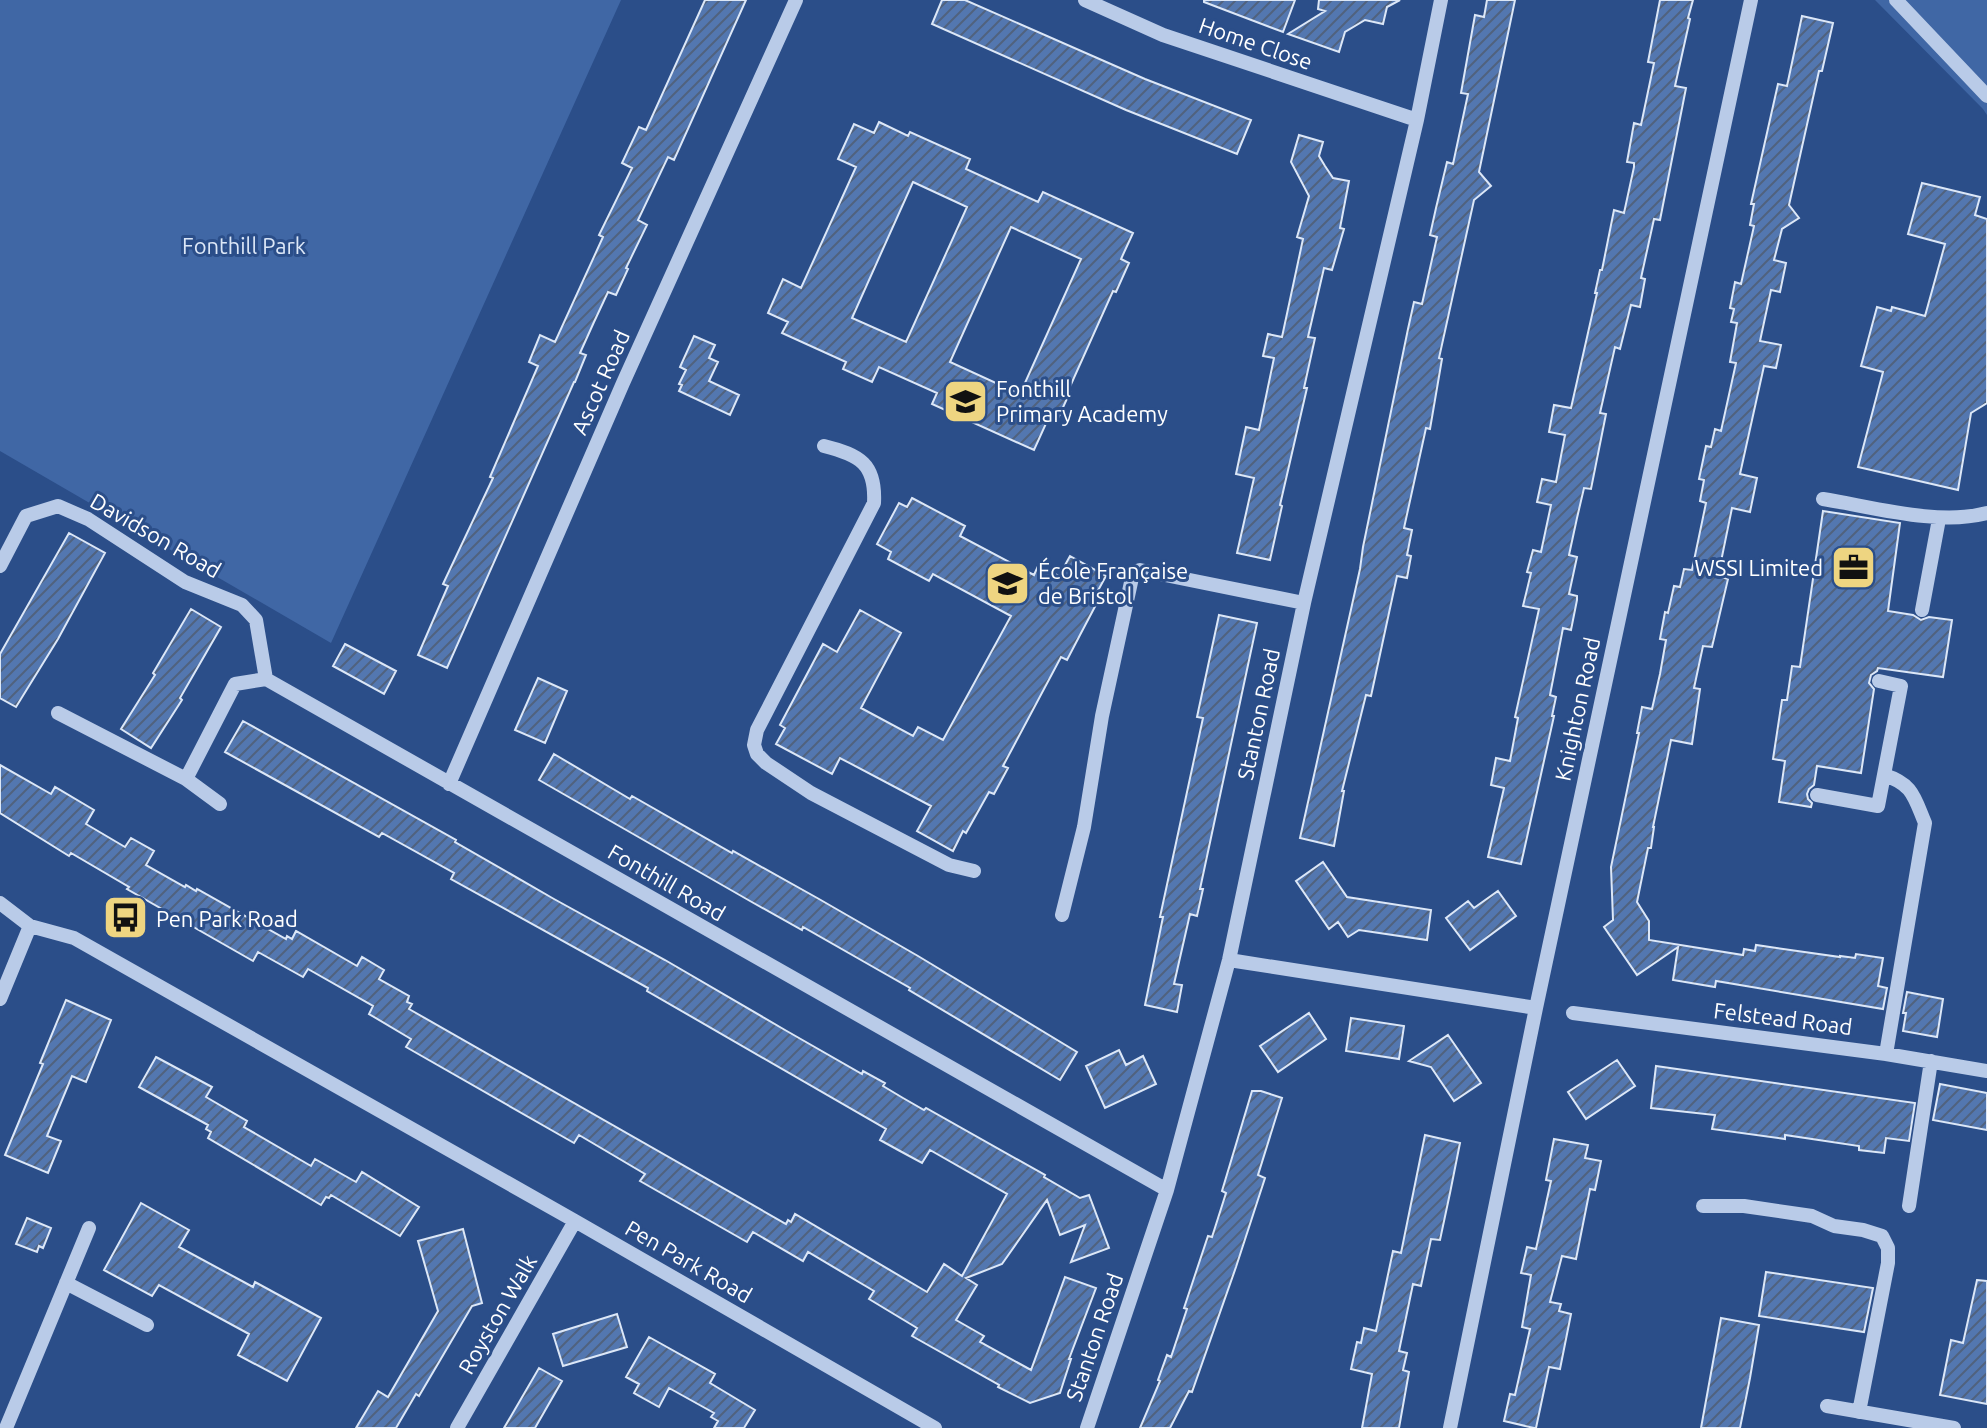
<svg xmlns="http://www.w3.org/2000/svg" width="1987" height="1428" font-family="Ubuntu,sans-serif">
	<defs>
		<pattern id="building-hatch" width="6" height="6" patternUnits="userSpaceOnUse" patternTransform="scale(2)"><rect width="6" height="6" fill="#5377b0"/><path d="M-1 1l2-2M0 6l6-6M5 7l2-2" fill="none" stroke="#50627e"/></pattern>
	</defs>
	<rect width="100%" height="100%" fill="#2b4e89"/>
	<!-- green -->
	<path fill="#4067a5" d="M0 0H621L331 643 0 451Z
		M1875 0H1987V115L1983 109Z"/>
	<!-- building -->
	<path fill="url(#building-hatch)" stroke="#dce7f7" stroke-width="2" fill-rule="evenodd" d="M705 0H746L674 160 668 157 638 220 647 225 626 268 628 269 616 295 608 292 594 322 580 353 586 355 575 382H574L447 668 418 655 448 586 443 584 493 478 490 477 538 366 529 362 540 335 555 342 603 237 599 235 632 168 622 163 639 127 646 130Z
		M942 0H965L1145 79 1251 120 1237 154 1126 110 932 24Z
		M1204 0H1295L1283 32 1204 2Z
		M1319 0H1400L1387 7 1383 24 1365 20 1345 32 1339 52 1288 34 1325 11 1318 9Z
		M1487 0H1515L1479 172 1491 186 1474 200 1439 358 1442 359 1430 429 1426 428 1404 528 1412 530 1407 555 1411 556 1407 578 1397 576 1371 696 1366 695 1342 791H1344L1334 846 1300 838 1360 569 1363 547 1408 329 1414 302 1422 304 1437 237 1430 235 1436 208 1447 162 1453 164 1468 94 1461 93 1475 15 1484 17Z
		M1660 0H1693L1688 18 1690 19 1675 86 1686 88 1660 220 1654 219 1641 278 1645 279 1640 307 1631 305 1620 349 1615 347 1600 413 1606 414 1591 489 1584 488 1577 518 1569 555 1577 557 1569 594 1577 596V600L1571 630 1563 628 1550 695 1556 697 1552 716H1554L1521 864 1488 857 1504 788 1491 785 1496 758 1510 761 1518 718 1515 717 1539 609 1523 606 1531 573 1527 572 1533 550 1541 552 1551 505 1537 502 1542 479 1556 482 1565 435 1549 432 1554 405 1571 408 1597 293H1595L1600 270H1602L1614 210 1624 213 1634 167V163L1627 162 1634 123 1641 125 1654 63 1648 62Z
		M1802 16 1833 23 1822 71H1819L1789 205 1799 218 1782 229 1774 260 1786 263 1780 292 1771 290 1760 341 1781 345 1776 368 1764 366 1740 474 1757 478 1750 512 1732 508 1718 576 1728 579 1712 647 1703 646 1694 688 1700 689 1692 744 1671 740 1653 827H1654L1651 848H1648L1637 902 1649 921V940L1743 955 1744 949 1755 951 1756 945 1840 957V956L1855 958 1856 954 1883 958 1878 986 1887 988 1883 1009 1716 981 1715 987 1673 980 1678 947 1637 975 1604 927 1613 920 1611 867 1639 733H1637L1642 707 1652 709 1660 674 1666 640 1660 639 1665 612 1668 613 1674 586 1680 587 1684 569 1692 570 1706 503 1700 501 1704 480 1699 479 1706 446 1711 447 1715 429 1721 431 1736 363 1730 362 1737 323 1731 322 1734 309 1730 308 1735 282 1741 284 1754 226 1750 225 1754 204H1751L1778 84 1787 86Z
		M879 122 908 136 910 132 970 159 966 169 1038 202 1043 192 1133 233 1121 259 1129 263 1116 292 1113 291 1068 391 1070 392 1056 423 1048 419 1034 450 932 404 937 393 879 367 872 382 843 369 846 362 782 333 788 322 768 313 783 279 801 288 856 167 838 159 854 124 874 133ZM913 182 967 207 906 342 852 318ZM1011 227 1081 259 1020 394 950 362Z
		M1299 135 1323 142 1319 156 1325 166 1333 178 1349 181 1340 228 1344 229 1332 270 1324 268 1308 337 1315 338 1304 388H1307L1280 505 1282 506 1270 560 1237 553 1254 478 1236 474 1246 427 1259 430 1274 358 1263 356 1268 334 1282 337 1303 239 1297 237 1309 196 1291 162Z
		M1922 183 1980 197 1975 215 1987 219V403L1971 413 1958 490 1858 467 1883 372 1861 366 1877 307 1891 311 1892 307 1925 316 1945 244 1908 234Z
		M694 336 715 345 709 358 718 362 709 381 739 395 730 415 679 391 682 385 679 384 686 370 680 367Z
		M912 498 965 526 960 536 1034 575 1038 566 1059 576 1070 556 1106 576 1095 596 1099 599 1080 635 1067 660 1061 657 1003 766 1008 768 994 794 989 792 966 833 963 831 953 851 917 831 931 806 840 758 832 774 776 744 785 728 780 725 823 644 837 652 860 610 901 633 861 708 913 736 918 727 943 740 1011 616 933 574 929 581 888 559 891 552 877 544 899 503 907 507Z
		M1823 511 1900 523 1888 611 1913 615 1921 620 1929 617 1952 620 1943 677 1878 668 1877 671 1871 675 1869 683 1874 689 1861 773 1817 766 1814 785 1809 789 1807 794 1808 799 1812 803 1811 807 1779 802 1785 761 1773 759 1782 700H1787L1792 666 1800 667Z
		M69 533 105 553 58 639 16 707 0 698V654Z
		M191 609 221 627 180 698 182 700 151 748 121 729 155 675 153 673Z
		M1219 615 1257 623 1200 889H1203L1197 916 1190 914 1174 984 1182 985 1177 1012 1145 1005 1163 917H1160L1203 718 1197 717Z
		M345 644 396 671 384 694 333 666Z
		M538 678 567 691 545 743 515 730Z
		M243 721 456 840 455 842 554 899 665 960 785 1030 862 1074 863 1071 885 1083 883 1086 903 1098 924 1110 926 1108 1045 1175 1044 1177 1080 1198 1089 1195 1109 1248 1071 1262 1085 1225 1060 1235 1047 1200 1002 1264 966 1278 977 1285 956 1320 984 1336 980 1342 1031 1370 1065 1277 1096 1288 1069 1359H1071L1060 1393 1030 1403 998 1387 999 1385 912 1336 917 1328 869 1299 874 1291 808 1252 803 1261 753 1232 747 1242 640 1181 645 1174 579 1135 574 1143 406 1047 411 1039 369 1014 373 1006 308 969 303 977 258 952 253 961 127 889 129 887 71 853 69 856 0 813V765L51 794 55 787 94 810 86 824 125 847 131 838 154 851 146 865 185 887 186 885 196 891 197 889 286 939 287 936 292 939 296 931 357 966 362 957 384 970 379 979 409 996 407 1002 412 1004 409 1009 786 1224 788 1220 791 1222 795 1214 927 1292 944 1264 962 1276 1007 1194 930 1150 922 1163 900 1151 880 1140 886 1129 647 991 648 988 451 879 454 873 382 833 379 837 225 752Z
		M554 754 630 799 632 796 732 853 733 851 819 899 918 956 1077 1052 1060 1080 909 990 910 988 882 972 803 927 802 930 750 901 539 780Z
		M1323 862 1347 897 1431 910 1427 940 1359 930 1348 937 1338 922 1329 929 1296 881Z
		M1498 891 1516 916 1470 950 1446 918 1468 901 1474 908Z
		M1907 992 1943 999 1937 1037 1903 1031 1906 1013H1903Z
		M66 1000 111 1020 86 1082 72 1076 47 1136 61 1141 48 1173 5 1155 43 1064 40 1063Z
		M1309 1013 1326 1039 1278 1072 1260 1046Z
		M1351 1018 1404 1026 1399 1059 1346 1051Z
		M1448 1035 1481 1083 1454 1101 1431 1067 1409 1061Z
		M1119 1050 1126 1065 1143 1056 1156 1084 1105 1108 1086 1066Z
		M156 1057 212 1087 206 1097 247 1121 244 1127 311 1166 315 1159 356 1182 362 1172 419 1207 400 1236 331 1195 329 1198 326 1197 321 1205 208 1138 211 1132 206 1129 208 1125 139 1087Z
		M1617 1060 1635 1086 1586 1119 1568 1092Z
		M1656 1066 1915 1103 1909 1141 1886 1138 1884 1153 1859 1150V1146L1785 1135V1139L1712 1129 1715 1115 1651 1108Z
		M1940 1084 1987 1093V1130L1933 1120Z
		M1252 1091H1261L1282 1098 1258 1175 1265 1178 1236 1267 1192 1392 1189 1391 1170 1428H1140L1160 1381 1158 1380 1167 1355 1171 1357 1187 1309 1184 1308 1208 1236 1212 1237 1226 1193 1222 1191Z
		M1425 1135 1460 1143 1450 1193 1440 1240 1431 1239 1421 1286 1413 1284 1399 1351 1407 1353 1403 1370 1409 1372 1399 1428H1362L1372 1374 1351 1369 1357 1342 1361 1343 1364 1328 1376 1331 1393 1251 1401 1253Z
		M1554 1139 1588 1145 1585 1158 1601 1161 1595 1190 1590 1189 1576 1259 1562 1256 1550 1302 1561 1304 1559 1311 1571 1314 1560 1369 1549 1367 1536 1428H1534L1504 1421 1510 1394 1515 1395 1530 1329 1522 1327 1531 1275 1521 1273 1527 1247 1536 1249 1551 1181 1546 1180Z
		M141 1203 189 1230 179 1247 253 1287 255 1282 321 1318 287 1381 238 1355 249 1334 159 1285 152 1296 104 1270Z
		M27 1218 51 1228 43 1248 39 1246 37 1252 16 1244Z
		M463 1229 482 1303 472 1306 419 1396 416 1394 396 1428H356L378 1391 388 1397 438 1311 418 1241Z
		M1766 1272 1873 1288 1864 1332 1759 1316Z
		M1977 1280 1987 1281V1404L1940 1395 1951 1340 1963 1343Z
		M617 1314 627 1347 563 1366 553 1334Z
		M1721 1318 1759 1325 1750 1378 1740 1428H1701Z
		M649 1337 715 1374 710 1383 755 1410 744 1428H714L718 1421 711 1417 714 1413 669 1388 659 1407 634 1393 639 1384 626 1377Z
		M539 1368 562 1381 535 1428H504Z"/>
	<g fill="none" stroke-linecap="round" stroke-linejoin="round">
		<!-- minor -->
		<path stroke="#b9cbe8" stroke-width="14" d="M1085 0 1163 35 1417 120
			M1896 0 1987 96
			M824 446C860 455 876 464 874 503L757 730 754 745 757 754 766 763 811 793 949 865 974 871
			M1823 499C1873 507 1939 526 1987 513
			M0 566 26 516 58 506 88 519 185 582 242 605 256 620 266 679
			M1922 610 1939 519
			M58 713 186 779 220 804
			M1884 775C1913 784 1914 797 1925 823L1886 1054
			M186 779 235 684 266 679 1167 1190
			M449 784 623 383 796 0
			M1817 795 1878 806 1901 686 1879 681
			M0 903 30 926 74 938 575 1221 935 1428
			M1062 915 1084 827 1102 716 1133 573 1140 570 1170 576 1304 603
			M1229 960 1536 1008
			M0 999 30 926
			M1573 1013 1886 1054 1987 1071
			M1703 1206H1744L1812 1216 1834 1226 1863 1230 1882 1236 1888 1248V1263L1859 1412
			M1909 1206 1931 1061
			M66 1283 147 1325
			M1827 1406 1954 1428
			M6 1428 89 1228
			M457 1428 575 1221
			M1087 1428 1167 1190 1229 960 1304 603 1417 120 1441 0
			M1450 1428 1536 1008 1751 0"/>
	</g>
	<!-- icons -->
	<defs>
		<symbol id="school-square" viewBox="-11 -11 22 22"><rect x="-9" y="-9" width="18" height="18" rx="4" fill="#eed581" stroke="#2b4e89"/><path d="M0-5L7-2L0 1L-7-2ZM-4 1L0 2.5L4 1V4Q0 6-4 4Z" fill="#111"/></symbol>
		<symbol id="office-square" viewBox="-11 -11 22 22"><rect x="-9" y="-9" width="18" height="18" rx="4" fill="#eed581" stroke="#2b4e89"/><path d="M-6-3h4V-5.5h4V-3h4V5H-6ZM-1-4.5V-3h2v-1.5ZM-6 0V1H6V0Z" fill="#111"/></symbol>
		<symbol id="bus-square" viewBox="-11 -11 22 22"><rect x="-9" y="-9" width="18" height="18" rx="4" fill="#eed581" stroke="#2b4e89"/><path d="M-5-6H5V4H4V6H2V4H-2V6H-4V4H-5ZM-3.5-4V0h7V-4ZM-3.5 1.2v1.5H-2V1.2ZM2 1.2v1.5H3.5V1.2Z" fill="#111"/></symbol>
	</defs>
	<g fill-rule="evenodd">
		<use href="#school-square" x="940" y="376" width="51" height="51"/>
		<use href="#office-square" x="1828" y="542" width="51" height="51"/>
		<use href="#school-square" x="982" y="558" width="51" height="51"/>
		<use href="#bus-square" x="100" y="892" width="51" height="51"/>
	</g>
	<g text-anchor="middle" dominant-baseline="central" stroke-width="6" stroke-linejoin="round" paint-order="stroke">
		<!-- street labels -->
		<g font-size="22" fill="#fff" stroke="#2b4e89">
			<text transform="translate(1256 43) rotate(19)">Home Close</text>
			<text transform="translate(600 382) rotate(-66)">Ascot Road</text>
			<text transform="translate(156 535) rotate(30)">Davidson Road</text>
			<text transform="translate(1577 709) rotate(-78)">Knighton Road</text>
			<text transform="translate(1258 714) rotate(-78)">Stanton Road</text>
			<text transform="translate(667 882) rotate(30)">Fonthill Road</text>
			<text transform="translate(1783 1018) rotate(7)">Felstead Road</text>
			<text transform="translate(689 1261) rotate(30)">Pen Park Road</text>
			<text transform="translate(497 1314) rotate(-60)">Royston Walk</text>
			<text transform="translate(1094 1337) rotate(-71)">Stanton Road</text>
		</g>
		<!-- park labels -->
		<g font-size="22" fill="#dce7f7" stroke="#2b4e89">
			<text x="244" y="245">Fonthill Park</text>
		</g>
		<!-- poi labels -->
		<g font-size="22" fill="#fff" stroke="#2b4e89" text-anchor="start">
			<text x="996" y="388">Fonthill<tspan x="996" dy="25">Primary Academy</tspan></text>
			<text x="1823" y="567" text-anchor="end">WSSI Limited</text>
			<text x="1038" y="570">École Française<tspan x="1038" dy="25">de Bristol</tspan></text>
			<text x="156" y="918">Pen Park Road</text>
		</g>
	</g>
</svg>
